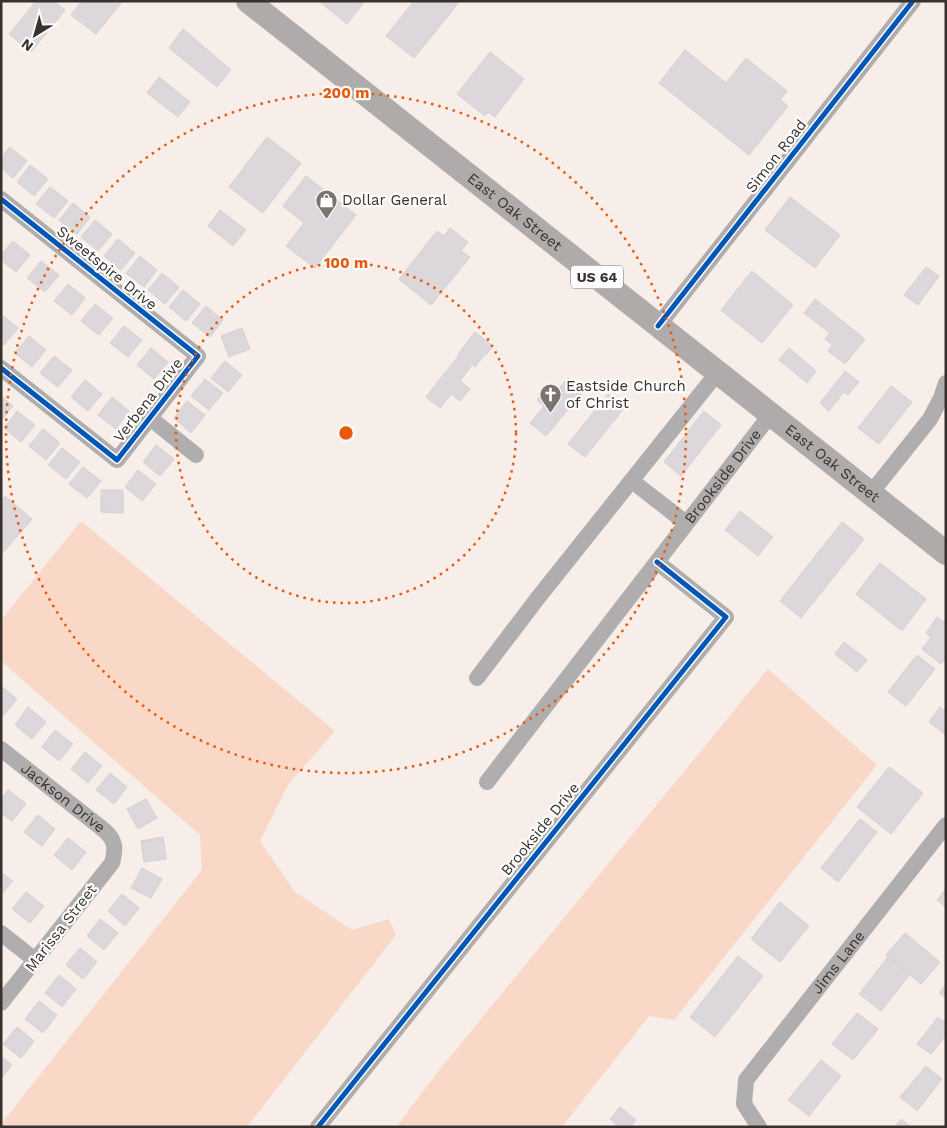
<svg xmlns="http://www.w3.org/2000/svg" width="947" height="1128" font-family="'Work Sans',sans-serif">
	<rect width="100%" height="100%" fill="#f7ede9"/>
	<!-- green -->
	<path fill="#fad8c8" d="M81 521 335 731 288 785 260 841 295 892 352 930 389 919 396 935 247 1127H1V1124L202 870 200 835 1 661V620Z
		M768 669 877 765 674 1020 649 1016 562 1127H396L440 1069Z"/>
	<!-- building -->
	<path fill="#dcd7da" stroke="#d5d0d2" d="M36 1H54L65 10 31 52 9 34Z
		M82 1H123L96 34 71 15Z
		M319 1H365L347 24Z
		M414 1H460L414 58 386 36Z
		M183 29 231 70 217 87 169 48Z
		M685 50 726 83 746 58 787 91 780 100 788 106 749 155 659 83Z
		M490 52 524 79 495 117 488 112 485 116 457 94Z
		M159 77 190 102 178 117 147 93Z
		M267 137 301 163 263 213 229 187Z
		M10 147 27 161 13 178 1 168V157Z
		M30 165 48 179 34 196 17 182Z
		M306 176 356 215 315 268 286 246 304 223 283 206Z
		M50 187 68 201 54 218 36 204Z
		M790 197 840 235 815 268 765 230Z
		M73 203 90 217 77 234 59 220Z
		M220 210 246 230 233 246 208 226Z
		M95 220 112 234 98 251 81 237Z
		M450 228 468 242 461 251 470 257 431 305 399 279 437 231 444 236Z
		M118 239 135 253 121 270 104 256Z
		M13 241 30 255 16 272 1 260V255Z
		M140 256 157 270 144 287 126 273Z
		M41 261 59 275 45 292 27 278Z
		M926 267 939 276 918 305 904 295Z
		M752 271 793 305 762 343 721 310Z
		M162 273 179 287 165 304 148 290Z
		M68 284 85 298 72 315 54 301Z
		M183 290 200 304 186 321 169 307Z
		M815 299 865 339 845 364 828 351 832 345 825 339 830 333 804 313Z
		M95 304 113 318 99 335 81 321Z
		M206 306 223 320 210 337 192 323Z
		M1 314 18 328 4 345 1 343Z
		M124 326 142 340 128 357 110 343Z
		M242 328 250 349 229 357 221 336Z
		M475 332 493 346 486 355 485 354 475 367 473 364 460 381 470 389 460 401 451 394 440 408 426 397 459 355 458 354Z
		M29 336 46 350 32 367 15 353Z
		M151 348 168 362 154 379 137 365Z
		M789 348 816 371 807 383 779 360Z
		M54 356 72 370 58 387 40 373Z
		M225 361 242 375 228 392 211 378Z
		M845 371 859 382 848 395 844 392 829 411 820 403Z
		M568 378 584 390 546 436 530 423 544 406 537 400 543 393 550 399Z
		M205 379 223 393 209 410 191 396Z
		M85 380 102 394 88 411 71 397Z
		M891 386 912 402 879 444 858 428Z
		M608 394 625 407 585 457 568 444Z
		M1 396 13 406 1 421Z
		M112 397 129 411 116 429 98 415Z
		M187 401 205 415 191 433 174 418Z
		M17 411 35 425 21 442 4 428Z
		M704 411 721 425 681 476 664 462Z
		M43 429 60 443 46 460 29 446Z
		M156 445 174 459 160 476 143 462Z
		M62 448 80 462 66 479 48 465Z
		M83 467 101 481 87 498 69 484Z
		M138 470 156 484 142 501 125 487Z
		M101 490H123V513L101 512Z
		M5 496 32 519 1 555V500Z
		M740 511 773 537 758 556 725 530Z
		M842 522 864 539 801 618 780 601Z
		M880 563 926 599 902 631 856 594Z
		M937 617 944 622 946 619V658L941 664 922 649 931 637 926 633Z
		M844 642 867 660 857 672 835 654Z
		M917 655 935 669 906 706 888 692Z
		M1 686 17 699 3 716 1 715Z
		M28 707 46 722 32 739 15 725Z
		M940 707 946 712V735L929 722Z
		M55 730 73 744 59 761 42 747Z
		M85 752 102 766 88 783 71 769Z
		M889 767 923 793 891 834 857 807Z
		M110 773 127 787 114 804 96 790Z
		M8 790 26 804 12 821 1 813V799Z
		M146 799 157 818 138 829 127 809Z
		M38 815 55 829 42 846 24 832Z
		M860 819 877 832 838 882 821 868Z
		M163 837 166 859 144 862 141 841Z
		M68 838 86 852 72 870 54 855Z
		M142 868 162 879 151 898 131 888Z
		M1 872 13 881 1 895Z
		M946 889V907L937 900Z
		M26 892 44 906 30 923 12 909Z
		M122 894 139 908 125 926 108 911Z
		M780 902 809 926 780 962 751 939Z
		M100 919 118 933 104 950 87 936Z
		M905 933 940 962 921 984 886 955Z
		M80 948 97 962 83 979 66 965Z
		M738 956 763 976 715 1037 690 1017Z
		M888 957 910 974 881 1011 859 994Z
		M59 975 76 989 62 1007 45 993Z
		M946 984V998L939 993Z
		M39 1001 57 1015 43 1033 25 1019Z
		M857 1013 878 1029 853 1060 832 1044Z
		M938 1017 946 1023V1035L931 1054 917 1044Z
		M17 1027 34 1041 21 1058 3 1044Z
		M1 1056 12 1065 1 1079Z
		M821 1060 841 1076 809 1116 788 1100Z
		M926 1066 942 1079 917 1111 900 1097Z
		M620 1107 636 1120 630 1127H619L610 1119Z
		M901 1119 911 1127H895Z"/>
	<g fill="none" stroke-linecap="round" stroke-linejoin="round">
		<!-- minor -->
		<g stroke="#afadae" stroke-width="16">
			<path d="M1 199 198 356 117 460 1 368"/>
			<path d="M658 326 913 1"/>
			<path d="M150 418 196 455"/>
			<path d="M632 481 686 523"/>
			<path d="M871 493 930 419 941 398 946 383"/>
			<path d="M477 678 537 599 718 372"/>
			<path id="s1" d="M1 749 104 830C116 841 116 848 112 863L1 1003"/>
			<path id="s2" d="M487 782 771 414"/>
			<path d="M1 933 35 960"/>
			<path d="M318 1127 726 617 657 562"/>
			<path id="s3" d="M759 1127 744 1104 746 1080 946 825"/>
		</g>
		<!-- highway -->
		<path stroke="#afabaa" stroke-width="24" id="s4" d="M248 1 946 553"/>
		<defs>
			<path id="cycleway" d="M1 199 198 356 117 460 1 368
				M658 326 913 1
				M318 1127 726 617 657 562"/>
		</defs>
		<!-- cycleway casing -->
		<use href="#cycleway" stroke="#fdfdfd" stroke-width="8"/>
		<!-- cycleway -->
		<use href="#cycleway" stroke="#0057b8" stroke-width="5"/>
	</g>
	<!-- distance rings -->
	<g fill="none" stroke="#e8590c" stroke-width="2.5" stroke-dasharray="2.5 5">
		<circle cx="346" cy="433" r="170"/>
		<circle cx="346" cy="433" r="340"/>
	</g>
	<!-- icons -->
	<defs>
		<symbol id="shop-pin" viewBox="-11 -11 22 30"><path d="M0 17L-7.5 6A9.5 9.5 0 1 1 7.5 6Z" fill="#7c736f" stroke="#fdfdfd"/><path d="M-5-2.5h2.3a2.7 3.5 0 0 1 5.4 0H5L5.5 6h-11ZM-1.5-2.5h3a1.5 2.3 0 0 0-3 0Z" fill="#fff"/></symbol>
		<symbol id="church-pin" viewBox="-11 -11 22 30"><path d="M0 17L-7.5 6A9.5 9.5 0 1 1 7.5 6Z" fill="#7c736f" stroke="#fdfdfd"/><path d="M-1.2-6h2.4v3.5h3.3v2.4h-3.3V6h-2.4V-.1h-3.3v-2.4h3.3Z" fill="#fff"/></symbol>
	</defs>
	<g fill-rule="evenodd">
		<use href="#shop-pin" x="314" y="188" width="25" height="34"/>
		<use href="#church-pin" x="538" y="382" width="25" height="34"/>
	</g>
	<g text-anchor="middle" dominant-baseline="central" stroke-width="4.5" stroke-linejoin="round" paint-order="stroke">
		<!-- shield labels -->
		<rect fill="#fdfdfd" stroke="#746e6b" stroke-width="1" x="571" y="265.5" width="52" height="23" rx="4"/>
		<g font-size="14" font-weight="bold" fill="#39312d">
			<text x="597" y="277">US 64</text>
		</g>
		<!-- street labels -->
		<g font-size="15" fill="#39312d" stroke="#fdfdfd">
			<text transform="translate(776 156) rotate(-52)">Simon Road</text>
			<text stroke="none"><textPath href="#s4" startOffset="340">East Oak Street</textPath></text>
			<text transform="translate(107 268) rotate(39)">Sweetspire Drive</text>
			<text transform="translate(148 400) rotate(-52)">Verbena Drive</text>
			<text stroke="none"><textPath href="#s4" startOffset="745">East Oak Street</textPath></text>
			<text stroke="none"><textPath href="#s2" startOffset="386">Brookside Drive</textPath></text>
			<text stroke="none"><textPath href="#s1" startOffset="79">Jackson Drive</textPath></text>
			<text transform="translate(540 829) rotate(-51)">Brookside Drive</text>
			<text transform="translate(61 928) rotate(-52)">Marissa Street</text>
			<text stroke="none"><textPath href="#s3" startOffset="201">Jims Lane</textPath></text>
		</g>
		<!-- poi labels -->
		<g font-size="15" fill="#39312d" stroke="#fdfdfd" text-anchor="start">
			<text x="342" y="200">Dollar General</text>
			<text x="566" y="386">Eastside Church<tspan x="566" dy="17">of Christ</tspan></text>
		</g>
	</g>
	<circle cx="346" cy="433" r="8" fill="#e8590c" stroke="#fdfdfd" stroke-width="2.5"/>
	<g font-size="15" text-anchor="middle" font-weight="bold" fill="#e8590c" stroke="#fdfdfd" stroke-width="4.5" stroke-linejoin="round" paint-order="stroke">
		<text x="346" y="98">200 m</text>
		<text x="346" y="268">100 m</text>
	</g>
	<!-- border -->
	<rect width="947" height="1128" fill="none" stroke="#39312d" stroke-width="5"/>
	<!-- north arrow -->
	<g transform="translate(35 35) rotate(217)" stroke="#fdfdfd" stroke-width="4" paint-order="stroke">
	<path d="M0-4L9 19L0 12L-9 19Z" fill="#39312d"/>
	<text y="-8" font-size="14" font-weight="bold" text-anchor="middle" fill="#39312d">N</text>
	</g>
</svg>
